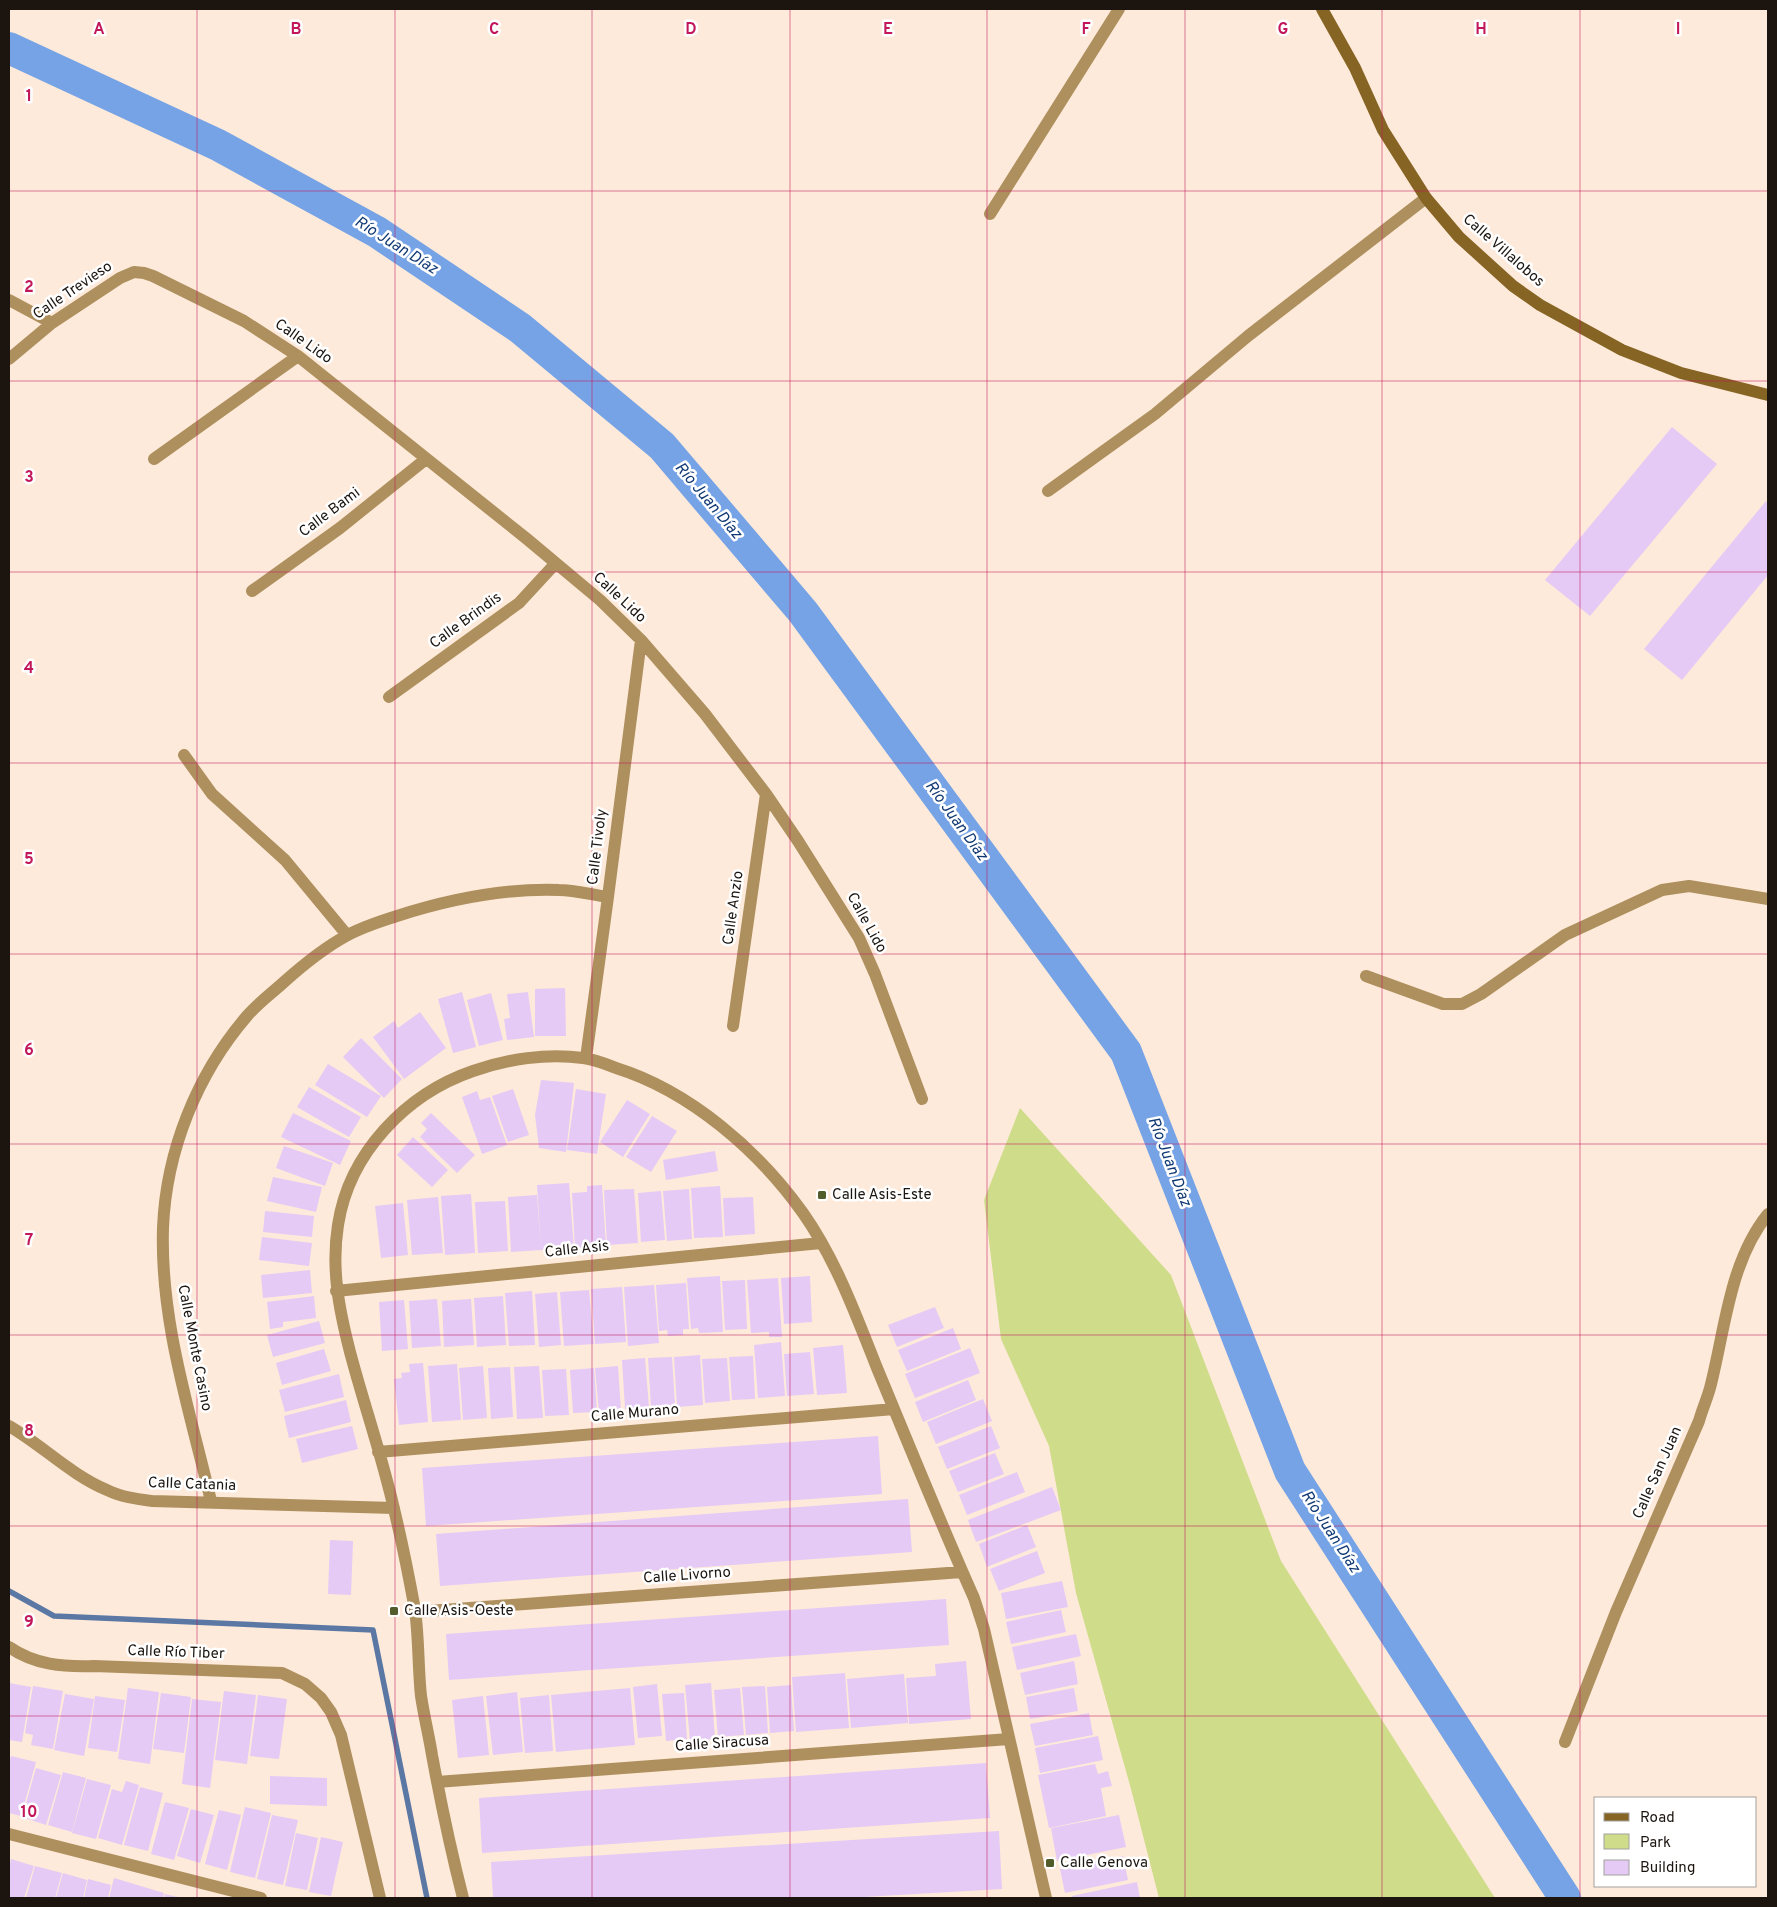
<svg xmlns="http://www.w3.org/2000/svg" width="1777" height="1907" font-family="Overpass,sans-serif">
	<rect width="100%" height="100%" fill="#feeada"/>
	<!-- green -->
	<path fill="#cfdc8a" d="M1020 1108 1171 1275 1281 1561 1495 1898H1159L1131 1789 1076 1593 1049 1446 1001 1339 984 1200Z"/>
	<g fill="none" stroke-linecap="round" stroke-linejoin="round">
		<!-- stream -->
		<path stroke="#5b78a5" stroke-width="5.5" d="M9 1591 54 1616 373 1630 427 1898"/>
		<!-- river -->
		<path stroke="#76a3e5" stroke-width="32" d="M9 48 218 145 377 232 520 328 662 446 803 612 1126 1052 1290 1471 1565 1898"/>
	</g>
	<!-- building -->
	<path fill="#e5caf5" d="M1672 427 1717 464 1590 616 1545 580Z
		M1766 501 1768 503V575L1682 680 1644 649Z
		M565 988 566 1036H535V989Z
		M462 992 476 1047 453 1053 438 999Z
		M528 992 534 1037 507 1040 504 1019 510 1018 507 994Z
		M491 993 503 1040 479 1046 467 1000Z
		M420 1012 446 1048 404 1079 373 1037 394 1021 398 1028Z
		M361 1038 402 1079 384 1098 343 1057Z
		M328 1064 381 1096 367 1117 315 1085Z
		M541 1080 574 1083 566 1152 539 1148 535 1115Z
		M309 1087 361 1117 349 1137 297 1107Z
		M513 1089 529 1135 508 1142 492 1096Z
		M576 1089 606 1094 597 1154 567 1150Z
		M477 1091 480 1100 490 1097 507 1145 482 1154 462 1097Z
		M627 1100 650 1114 623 1157 600 1142Z
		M293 1113 351 1141 340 1165 281 1137Z
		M431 1113 475 1155 457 1173 420 1137 427 1129 421 1123Z
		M652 1116 677 1131 651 1172 626 1157Z
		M413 1137 448 1170 432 1187 397 1155Z
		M284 1146 333 1163 325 1186 276 1168Z
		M715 1151 718 1171 666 1180 663 1160Z
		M273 1177 322 1187 316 1212 267 1201Z
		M569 1183 574 1248 541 1250 537 1185Z
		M602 1185 606 1246 575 1248 572 1193 587 1192V1186Z
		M720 1186 723 1237 694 1238 691 1188Z
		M634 1189 638 1243 607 1245 604 1190Z
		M689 1189 692 1239 667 1241 663 1191Z
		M661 1191 665 1240 641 1242 638 1193Z
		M471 1194 475 1253 445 1255 441 1196Z
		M537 1195 541 1250 511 1252 508 1197Z
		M438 1197 443 1253 412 1255 407 1200Z
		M753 1197 755 1234 725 1236 723 1198Z
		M505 1201 508 1251 478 1253 475 1202Z
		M403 1203 408 1255 381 1258 375 1206Z
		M265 1211 314 1216 312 1237 263 1232Z
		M262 1237 312 1243 309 1266 259 1260Z
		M310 1270 312 1293 263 1298 261 1275Z
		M720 1276 723 1332 699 1333 698 1328 691 1329 687 1278Z
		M810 1276 812 1322 784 1324 781 1278Z
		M778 1278 782 1337H769V1332L751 1333 747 1280Z
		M745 1280 747 1329 725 1330 722 1281Z
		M686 1283 689 1329H683V1335L668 1336 667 1330 659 1331 656 1285Z
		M654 1285 659 1343 628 1346 624 1287Z
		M622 1287 626 1342 595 1344 591 1289Z
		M589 1290 594 1344 564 1346 560 1292Z
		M532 1291 535 1345 509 1346 505 1293Z
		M557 1292 561 1345 539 1347 535 1294Z
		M314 1296 316 1318 283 1322V1327L270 1329 267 1302Z
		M503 1296 506 1345 477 1347 474 1298Z
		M437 1299 441 1346 412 1348 409 1301Z
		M471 1299 474 1345 444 1347 442 1301Z
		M404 1300 408 1349 382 1351 379 1302Z
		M935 1307 944 1328 897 1347 888 1325Z
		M319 1321 325 1343 273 1357 267 1335Z
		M953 1328 961 1349 907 1371 898 1350Z
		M781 1342 785 1396 758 1398 754 1345Z
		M843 1345 847 1393 817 1395 813 1348Z
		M970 1348 980 1373 915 1398 905 1374Z
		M324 1349 331 1371 282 1385 276 1363Z
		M810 1352 814 1394 787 1396 784 1354Z
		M700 1355 703 1405 677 1407 674 1357Z
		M753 1356 755 1399 732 1400 729 1357Z
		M672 1357 675 1405 651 1407 648 1358Z
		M645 1358 649 1407 625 1409 622 1360Z
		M727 1358 730 1401 705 1403 702 1359Z
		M423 1363 428 1422 399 1425 394 1379 402 1378 401 1373 410 1372 409 1364Z
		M457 1364 461 1420 432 1422 428 1366Z
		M483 1366 487 1418 463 1420 459 1368Z
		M539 1366 543 1418 517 1419 514 1367Z
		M618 1366 621 1410 599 1412 595 1368Z
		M510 1367 513 1417 491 1419 488 1368Z
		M594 1368 597 1412 573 1413 570 1370Z
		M566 1369 569 1415 545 1416 542 1370Z
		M339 1374 344 1397 285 1412 279 1390Z
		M968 1380 976 1400 923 1422 915 1402Z
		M983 1399 992 1421 936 1444 927 1422Z
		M346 1400 351 1422 289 1438 284 1416Z
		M352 1426 358 1449 302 1463 296 1439Z
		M991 1426 1000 1448 947 1469 938 1447Z
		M878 1436 882 1494 426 1526 422 1468Z
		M995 1453 1004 1474 958 1492 949 1471Z
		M1017 1472 1025 1492 967 1515 959 1495Z
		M1052 1487 1061 1510 976 1542 968 1520Z
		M908 1499 912 1552 440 1586 436 1534Z
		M1027 1525 1036 1547 987 1567 979 1544Z
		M330 1540 353 1541 351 1595 328 1594Z
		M1037 1551 1045 1573 999 1591 990 1569Z
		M1062 1581 1068 1607 1006 1619 1001 1593Z
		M946 1599 949 1645 449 1680 446 1634Z
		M1061 1610 1066 1632 1011 1644 1006 1622Z
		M1076 1634 1081 1656 1017 1670 1012 1647Z
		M966 1661 971 1719 909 1724 906 1678 936 1676 935 1664Z
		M1074 1661 1078 1684 1025 1695 1020 1673Z
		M845 1673 849 1728 796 1732 792 1677Z
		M904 1674 908 1723 851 1728 847 1679Z
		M9 1683 31 1687 22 1742 9 1740Z
		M711 1683 715 1739 690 1741 685 1685Z
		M657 1684 662 1736 638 1738 633 1687Z
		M791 1685 794 1731 770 1733 767 1687Z
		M33 1686 63 1691 53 1749 31 1745 33 1735 25 1733Z
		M765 1686 768 1733 746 1735 742 1687Z
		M128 1688 159 1692 150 1764 118 1759Z
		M630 1688 635 1745 556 1752 551 1695Z
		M740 1688 744 1735 718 1737 714 1690Z
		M1074 1688 1078 1711 1030 1719 1026 1697Z
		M224 1691 256 1695 247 1764 215 1760Z
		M517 1692 523 1752 493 1755 486 1696Z
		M161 1693 191 1697 184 1753 153 1749Z
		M684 1693 687 1739 666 1741 662 1694Z
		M65 1694 94 1699 84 1756 54 1750Z
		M258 1695 287 1699 279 1759 250 1756Z
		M549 1695 553 1751 525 1753 520 1698Z
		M95 1696 125 1700 117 1752 88 1748Z
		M483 1696 489 1755 458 1758 452 1700Z
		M192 1699 221 1702 210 1788 182 1784Z
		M1089 1713 1093 1735 1035 1746 1030 1724Z
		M1098 1736 1103 1760 1040 1773 1035 1748Z
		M11 1756 36 1762 21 1816 9 1813V1763Z
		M986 1763 990 1818 482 1853 479 1798Z
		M1095 1764 1098 1774 1108 1771 1112 1786 1101 1788 1106 1816 1049 1828 1038 1775Z
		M36 1768 61 1775 46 1825 22 1817Z
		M63 1772 86 1778 72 1832 48 1825Z
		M270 1776 327 1778V1806L270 1804Z
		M87 1779 111 1785 96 1839 72 1833Z
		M126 1781 139 1785 122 1845 98 1838 112 1789 122 1792Z
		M140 1787 163 1793 148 1851 124 1845Z
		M165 1802 189 1808 174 1860 151 1854Z
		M245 1807 271 1813 255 1878 230 1872Z
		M191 1809 214 1815 200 1863 177 1856Z
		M219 1810 241 1815 227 1870 205 1864Z
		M272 1815 298 1820 283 1885 257 1879Z
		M1119 1815 1126 1847 1057 1861 1051 1828Z
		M999 1831 1002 1889 847 1898H493L491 1862Z
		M296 1833 318 1838 307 1890 285 1886Z
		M321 1837 343 1842 331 1896 309 1892Z
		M1123 1856 1128 1880 1065 1893 1060 1869Z
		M11 1859 34 1866 24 1898H9V1868Z
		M35 1866 62 1873 55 1898H26Z
		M63 1873 87 1880 83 1898H56Z
		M114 1878 164 1893 163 1898H109Z
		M88 1879 111 1885 108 1898H84Z
		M1137 1882 1140 1898H1073L1072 1896Z
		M165 1894 178 1897V1898H164Z"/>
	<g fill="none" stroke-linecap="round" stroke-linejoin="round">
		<!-- street -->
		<path stroke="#ae905e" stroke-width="12" d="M990 214 1119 9
			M9 300 52 323
			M9 359 52 323 120 278 134 272 144 273 153 276 244 321 298 356 527 539 600 600 641 640 705 714 766 794 798 841 859 938 875 974 922 1099
			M154 459 298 356
			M1048 491 1155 414 1248 336 1426 198
			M252 591 340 528 426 459
			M389 697 519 603 555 564
			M184 755 212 794 285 860 347 935
			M1366 976 1443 1004H1462L1481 994 1565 935 1662 890 1689 886 1768 899
			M733 1026 766 794
			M586 1058 608 897 641 640
			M336 1291 821 1243
			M9 1426C42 1445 71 1475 107 1490 121 1497 137 1499 152 1501L394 1508
			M378 1452 894 1409
			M211 1501C190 1411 160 1322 163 1228 166 1151 197 1074 247 1016 258 1003 272 993 284 982 303 965 324 948 346 936 362 927 381 921 397 916 450 899 504 888 559 890 575 890 592 895 608 897
			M415 1612 962 1572
			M9 1647C35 1665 63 1667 94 1666L282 1673 305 1684 321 1698 331 1712 341 1735 380 1898
			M1565 1742 1616 1612 1699 1421C1702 1410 1707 1399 1710 1388 1725 1331 1729 1262 1768 1214
			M437 1782 1009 1739
			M9 1834 261 1898
			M463 1898C451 1851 441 1804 432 1755 429 1736 424 1716 421 1696 418 1668 419 1639 415 1610 409 1577 402 1542 394 1509 382 1456 364 1405 350 1352 339 1309 331 1269 338 1225 349 1153 406 1094 473 1071 507 1059 547 1053 583 1058 594 1059 606 1064 616 1068 690 1091 759 1151 803 1213 836 1260 856 1315 877 1368 909 1445 940 1522 974 1598L984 1629 1046 1898"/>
		<!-- secondary -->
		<path stroke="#866423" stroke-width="12" d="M1322 9 1355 68 1383 130 1426 198 1459 237 1513 286 1540 305 1622 350 1681 373 1768 395"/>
	</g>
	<!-- grid -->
	<path fill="none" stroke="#c2185b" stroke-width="1" stroke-opacity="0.55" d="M197 9V1898M395 9V1898M592 9V1898M790 9V1898M987 9V1898M1185 9V1898M1382 9V1898M1580 9V1898M9 191H1768M9 381H1768M9 572H1768M9 763H1768M9 954H1768M9 1144H1768M9 1335H1768M9 1526H1768M9 1716H1768"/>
	<!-- markers -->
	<g fill="#525c2b" stroke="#fff" stroke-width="2">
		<rect x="817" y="1190" width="10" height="10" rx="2.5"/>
		<rect x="389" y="1606" width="10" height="10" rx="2.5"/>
		<rect x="1045" y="1858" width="10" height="10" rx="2.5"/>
	</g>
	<g text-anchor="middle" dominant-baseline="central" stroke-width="5" stroke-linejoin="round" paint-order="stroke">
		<!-- street labels -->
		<g font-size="15" fill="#1b140f" stroke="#fff">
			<text transform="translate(1503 251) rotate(41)">Calle Villalobos</text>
			<text transform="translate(73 291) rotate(-34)">Calle Trevieso</text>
			<text transform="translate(303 342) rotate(35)">Calle Lido</text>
			<text transform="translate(330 513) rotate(-37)">Calle Bami</text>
			<text transform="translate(619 598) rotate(43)">Calle Lido</text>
			<text transform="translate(466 621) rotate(-36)">Calle Brindis</text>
			<text transform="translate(598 847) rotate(-83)">Calle Tivoly</text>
			<text transform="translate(734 908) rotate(-82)">Calle Anzio</text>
			<text transform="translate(866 923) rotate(61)">Calle Lido</text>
			<text transform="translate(577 1250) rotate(-6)">Calle Asis</text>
			<text transform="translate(194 1348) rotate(79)">Calle Monte Casino</text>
			<text transform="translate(635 1414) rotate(-5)">Calle Murano</text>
			<text transform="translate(1658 1473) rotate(-66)">Calle San Juan</text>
			<text transform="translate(192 1485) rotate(2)">Calle Catania</text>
			<text transform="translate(687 1576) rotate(-4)">Calle Livorno</text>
			<text transform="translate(176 1653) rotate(2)">Calle Río Tiber</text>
			<text transform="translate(722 1744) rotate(-4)">Calle Siracusa</text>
		</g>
		<!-- poi labels -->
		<g font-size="15" fill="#1b140f" stroke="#fff" text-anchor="start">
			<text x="832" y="1195">Calle Asis-Este</text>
			<text x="404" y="1611">Calle Asis-Oeste</text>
			<text x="1060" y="1863">Calle Genova</text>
		</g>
		<!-- water labels -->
		<g font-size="16" font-style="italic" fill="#113a75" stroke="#fff">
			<text transform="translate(396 246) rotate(32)">Río Juan Díaz</text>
			<text transform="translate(708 501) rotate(50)">Río Juan Díaz</text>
			<text transform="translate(956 821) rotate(54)">Río Juan Díaz</text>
			<text transform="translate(1169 1162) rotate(69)">Río Juan Díaz</text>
			<text transform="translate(1330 1532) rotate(57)">Río Juan Díaz</text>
		</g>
	</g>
	<g font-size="16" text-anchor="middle" font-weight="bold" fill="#c2185b" stroke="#fff" stroke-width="5" stroke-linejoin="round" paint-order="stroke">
		<text x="99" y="34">A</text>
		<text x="296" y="34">B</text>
		<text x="494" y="34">C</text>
		<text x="691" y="34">D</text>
		<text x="888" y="34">E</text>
		<text x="1086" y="34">F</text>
		<text x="1283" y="34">G</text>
		<text x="1481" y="34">H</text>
		<text x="1678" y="34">I</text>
		<text x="29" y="101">1</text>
		<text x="29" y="292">2</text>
		<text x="29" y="482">3</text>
		<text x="29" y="673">4</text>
		<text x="29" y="864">5</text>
		<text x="29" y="1055">6</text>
		<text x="29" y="1245">7</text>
		<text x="29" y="1436">8</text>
		<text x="29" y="1627">9</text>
		<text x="29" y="1817">10</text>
	</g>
	<!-- border -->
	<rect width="1777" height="1907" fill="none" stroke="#1b140f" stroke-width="20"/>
	<!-- legend -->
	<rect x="1594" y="1797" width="162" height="90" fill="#ffffff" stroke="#a4a19f"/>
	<rect x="1604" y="1813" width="25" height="8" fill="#866423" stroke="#a4a19f"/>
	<text x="1640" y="1822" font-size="15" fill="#1b140f">Road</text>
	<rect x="1604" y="1834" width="25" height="15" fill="#cfdc8a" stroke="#a4a19f"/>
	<text x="1640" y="1847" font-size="15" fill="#1b140f">Park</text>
	<rect x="1604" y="1860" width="25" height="15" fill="#e5caf5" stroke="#a4a19f"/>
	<text x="1640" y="1872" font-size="15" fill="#1b140f">Building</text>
</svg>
